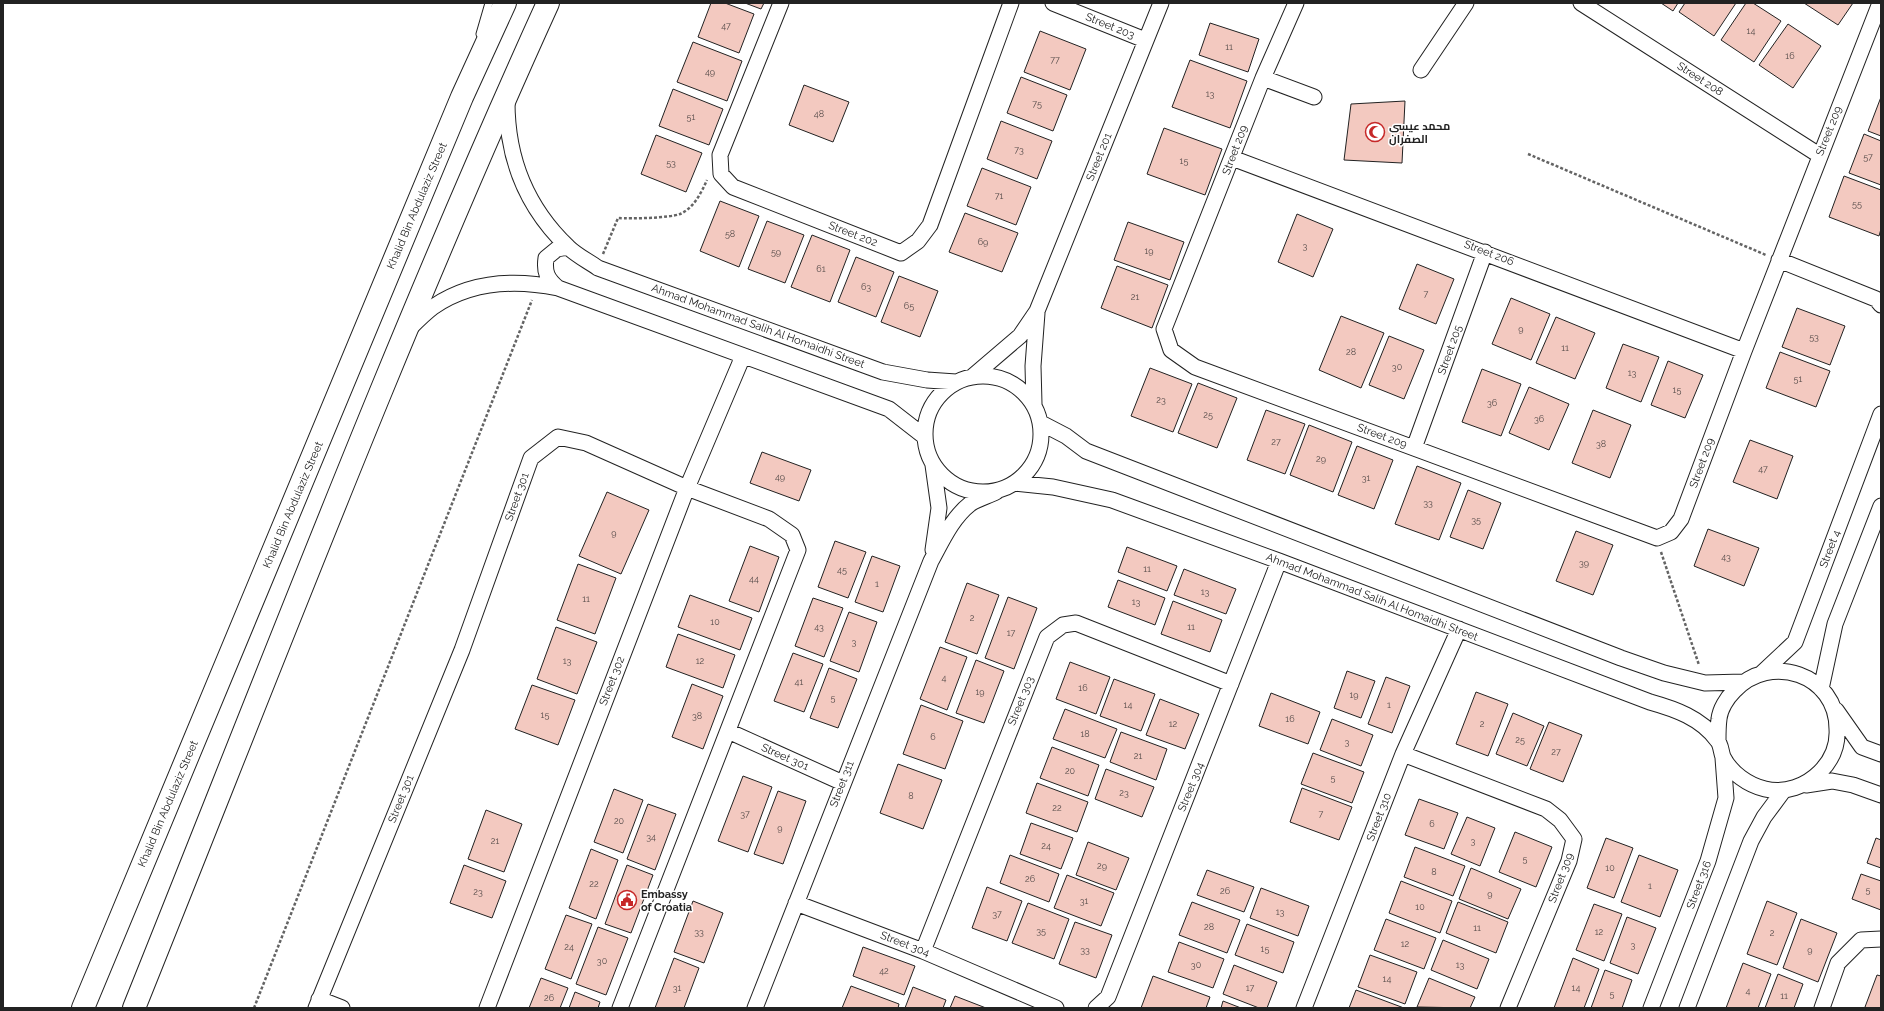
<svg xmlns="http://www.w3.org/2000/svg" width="1884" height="1011" font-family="Raleway,Cairo,sans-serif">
	<rect width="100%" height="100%" fill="#fff"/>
	<!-- building -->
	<path fill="#f3c9c0" stroke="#222" d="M711 3H725L754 14 739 53 698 37Z
		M745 3H764L761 9Z
		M1661 3H1678L1673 11Z
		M1685 3H1736L1714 36 1679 12Z
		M1746 3H1753L1781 21 1754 62 1721 40Z
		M1804 3H1853L1838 25Z
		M1210 23 1259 39 1248 72 1199 55Z
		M1788 24 1821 46 1793 88 1759 65Z
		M1040 31 1086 49 1070 90 1024 72Z
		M693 42 742 61 727 101 677 82Z
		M1190 60 1247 81 1230 128 1172 107Z
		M1021 77 1067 95 1053 131 1007 113Z
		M804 85 849 102 833 142 789 125Z
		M673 89 723 109 709 145 659 126Z
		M1881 97V136L1868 131Z
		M1405 101 1402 163 1344 160 1351 104Z
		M1001 121 1052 141 1037 179 987 159Z
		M1164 128 1222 149 1205 195 1147 174Z
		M1864 134 1881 141V185L1849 173Z
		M656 135 702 153 686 192 641 174Z
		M982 168 1031 187 1016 225 967 206Z
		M1844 176 1881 190V229L1879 236 1829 217Z
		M720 201 759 216 739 267 700 251Z
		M965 213 1018 233 1002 272 949 252Z
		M1297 214 1333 229 1313 277 1278 262Z
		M767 221 804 235 785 283 748 269Z
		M1128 222 1184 242 1170 280 1114 260Z
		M812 235 850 250 830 302 791 287Z
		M856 257 894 272 876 317 838 302Z
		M1417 264 1454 279 1436 324 1399 309Z
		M1117 266 1168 285 1152 328 1101 308Z
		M899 276 938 291 920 337 881 322Z
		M1511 298 1550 314 1531 360 1492 344Z
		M1797 308 1845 326 1830 365 1782 347Z
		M1341 316 1384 333 1361 388 1319 370Z
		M1556 317 1595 333 1575 379 1536 363Z
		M1389 336 1424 350 1404 399 1369 385Z
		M1623 344 1659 357 1641 402 1606 388Z
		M1780 352 1830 371 1816 407 1766 388Z
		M1668 361 1703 375 1685 418 1651 405Z
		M1150 368 1192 384 1173 432 1131 416Z
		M1482 369 1521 384 1501 436 1462 422Z
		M1198 383 1237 398 1217 448 1178 433Z
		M1529 387 1569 404 1549 450 1509 433Z
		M1266 410 1305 424 1285 474 1247 460Z
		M1593 410 1631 425 1610 478 1572 463Z
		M1309 425 1352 442 1333 492 1290 475Z
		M1750 440 1793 456 1777 499 1733 482Z
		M1357 446 1393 460 1374 509 1338 495Z
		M762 452 811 470 799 501 750 483Z
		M1417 466 1461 483 1439 540 1395 524Z
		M1468 490 1501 503 1483 549 1450 537Z
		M607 492 649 510 621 574 579 556Z
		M1708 529 1759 548 1744 586 1694 566Z
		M1576 531 1613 545 1593 595 1556 581Z
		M835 541 866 552 848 598 818 587Z
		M750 546 779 557 759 612 729 601Z
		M1127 547 1177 566 1167 591 1118 572Z
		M872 556 900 566 883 612 855 602Z
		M578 564 616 578 595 634 557 620Z
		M1184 569 1236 589 1226 614 1174 595Z
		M1118 580 1165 598 1155 625 1108 607Z
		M967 583 999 595 977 654 945 642Z
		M690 595 752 618 740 650 678 627Z
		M1008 597 1037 608 1014 669 985 658Z
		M813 598 843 608 824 657 795 646Z
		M1173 601 1222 620 1210 652 1161 634Z
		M849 612 877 622 859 672 830 661Z
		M556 627 597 642 577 694 537 679Z
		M678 634 735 655 723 688 666 667Z
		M940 647 967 657 947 710 920 699Z
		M793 653 823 664 804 712 774 701Z
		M976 660 1004 671 984 723 956 713Z
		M1070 662 1110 677 1096 714 1056 699Z
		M829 668 857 679 838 728 810 718Z
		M1347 671 1375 681 1361 718 1334 708Z
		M1386 677 1410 686 1392 733 1368 724Z
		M1114 679 1155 694 1141 731 1100 716Z
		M692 684 723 696 703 749 672 737Z
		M532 685 575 700 558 745 515 729Z
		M1476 692 1508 704 1488 756 1456 744Z
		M1271 693 1320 712 1308 744 1259 726Z
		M1160 699 1199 714 1185 749 1146 735Z
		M921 705 963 721 945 769 903 754Z
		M1065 709 1117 729 1105 758 1053 739Z
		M1513 713 1544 726 1527 766 1496 754Z
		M1332 719 1373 735 1361 766 1320 750Z
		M1549 722 1582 735 1563 782 1530 769Z
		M1121 732 1167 749 1156 780 1110 762Z
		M1052 747 1099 765 1088 796 1040 778Z
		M1313 753 1364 772 1352 803 1301 784Z
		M898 764 942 780 923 829 880 813Z
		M1106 769 1154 787 1142 817 1095 799Z
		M743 776 772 787 748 852 718 841Z
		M1037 783 1088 802 1077 832 1026 813Z
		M1302 788 1352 807 1339 840 1290 822Z
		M614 789 643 800 623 853 594 842Z
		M778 791 806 801 783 864 754 854Z
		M1419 799 1458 813 1444 849 1405 835Z
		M648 804 676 814 655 870 627 859Z
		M486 810 522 824 504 872 468 859Z
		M1467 817 1495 828 1480 866 1451 854Z
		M1031 823 1073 838 1061 869 1020 854Z
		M1515 832 1552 847 1536 887 1499 872Z
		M1606 838 1633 848 1614 898 1587 888Z
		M1876 838 1881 840V868L1867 863Z
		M1088 842 1129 858 1116 890 1076 875Z
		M1415 847 1465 866 1453 896 1404 877Z
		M591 849 618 860 596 919 569 908Z
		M1010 855 1059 874 1049 902 1000 883Z
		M1639 855 1678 870 1660 917 1621 902Z
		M464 865 506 881 492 918 450 903Z
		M627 865 653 875 631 933 605 924Z
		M1471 868 1521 889 1508 919 1459 899Z
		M1207 870 1254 887 1244 912 1197 895Z
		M1861 874 1881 881V910L1852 899Z
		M1067 875 1114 893 1101 926 1054 908Z
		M1401 881 1452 901 1440 933 1389 913Z
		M987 887 1022 901 1007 941 972 928Z
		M1261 888 1309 906 1298 936 1250 918Z
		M693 901 723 913 704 963 674 952Z
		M1767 901 1797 913 1777 965 1747 954Z
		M1192 902 1240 920 1227 953 1179 935Z
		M1458 902 1508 922 1496 953 1446 933Z
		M1028 903 1069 919 1054 959 1012 943Z
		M1594 904 1622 914 1604 961 1576 950Z
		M566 915 592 924 571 979 545 969Z
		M1627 917 1656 928 1638 974 1610 963Z
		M1386 919 1436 938 1424 969 1374 950Z
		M1801 919 1837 933 1818 982 1783 968Z
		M1075 922 1112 935 1096 978 1059 964Z
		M1247 924 1294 942 1283 973 1235 955Z
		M598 927 628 938 606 995 576 984Z
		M1443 940 1489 959 1477 989 1431 970Z
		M1179 942 1224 959 1213 988 1168 972Z
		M863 947 915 966 904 995 853 976Z
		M1370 955 1417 972 1405 1004 1358 987Z
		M674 958 699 968 684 1008H655Z
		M1573 958 1599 969 1584 1008H1554Z
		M1743 963 1771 974 1758 1008H1726Z
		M1234 965 1277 982 1267 1008H1259L1223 994Z
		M1605 970 1632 980 1622 1008H1591Z
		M1778 974 1803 984 1794 1008H1765Z
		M1877 975 1881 976V1008H1867L1865 1007Z
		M1153 976 1210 997 1206 1008H1141Z
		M541 978 568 988 560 1008H529Z
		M1429 978 1475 997 1470 1008 1417 1007Z
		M851 986 899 1004 898 1008H842Z
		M913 987 946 1000 943 1008H905Z
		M1356 990 1404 1008H1349Z
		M575 992 600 1002 598 1008H569Z
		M955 996 986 1008H950Z
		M1223 1001 1241 1008H1221Z"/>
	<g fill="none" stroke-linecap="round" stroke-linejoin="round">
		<defs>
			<path id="service" d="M480 34 489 3"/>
			<path id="minor" d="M781 3 720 155 721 174 733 187 901 253 918 241 930 225 1011 3
				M1053 3 1145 40
				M1296 3 1263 78 1164 329 1171 350 1195 367 1657 538 1671 532 1681 519 1744 351 1880 3
				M1581 3 1819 155
				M1421 70 1466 3
				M1263 78 1314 97
				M507 102C507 158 526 207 568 247 576 255 588 261 598 268L883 372 927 380 956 382
				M1232 158 1744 351
				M1779 260 1876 299 1881 305
				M558 288C547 279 544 272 546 258L557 249 568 247
				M410 328C417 321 425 313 433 307 471 281 514 279 558 288L889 409 925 437
				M925 434a58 58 0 1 1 116 0a58 58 0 1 1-116 0Z
				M972 377 1020 336 1037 311 1161 3
				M1034 404 1033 366 1037 313
				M1041 423 1066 436 1086 451 1621 658 1664 673 1705 683 1743 682
				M1414 448 1485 252
				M1014 483 1053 487 1112 500 1279 561 1650 702C1675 709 1701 718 1717 740 1721 744 1721 752 1723 757 1731 773 1748 785 1765 789 1785 794 1806 786 1820 772 1832 760 1838 745 1837 729 1837 674 1770 652 1734 691 1727 698 1720 709 1719 719 1718 726 1718 734 1718 741
				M933 550 939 508 933 465
				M1762 673 1795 642 1881 414
				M1821 689 1835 624 1881 506
				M1836 710 1862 747 1881 754
				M728 731 843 783
				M1403 754 1546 809 1560 820 1574 839 1569 861 1508 1008
				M1806 785 1832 781 1853 785 1881 795
				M796 903 923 951 1056 1008
				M923 951 1047 637 1063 625 1076 623 1231 684
				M319 999 342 1008
				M316 1008 462 650 531 458 558 437 586 443 687 488 769 519 792 535 798 550 620 1008
				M487 1008 687 488 743 356
				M755 1008 931 561C942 541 952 518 970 504 977 499 988 496 996 492
				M1096 1008 1108 997 1279 561
				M1304 1008 1403 754 1459 629
				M1651 1008 1708 861 1726 798 1723 758
				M1687 1008 1751 841 1764 817 1784 790
				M1822 1008 1838 963 1861 940 1881 939"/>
			<path id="primary" d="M83 1008 462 97 505 3
				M134 1008C269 672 398 333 548 3"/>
		</defs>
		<!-- service casing -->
		<use href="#service" stroke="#222" stroke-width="9"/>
		<!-- minor casing -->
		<use href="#minor" stroke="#222" stroke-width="17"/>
		<!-- primary casing -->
		<use href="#primary" stroke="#222" stroke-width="24"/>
		<!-- path -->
		<path stroke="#646464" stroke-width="2.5" stroke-dasharray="3 2" stroke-linecap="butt" d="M1528 154 1766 255
			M603 254 618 218C630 219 670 218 680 214 694 208 701 193 707 180
			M1661 552 1699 665
			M254 1008 532 300"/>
		<!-- service -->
		<use href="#service" stroke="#fff" stroke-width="7"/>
		<!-- minor -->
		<use href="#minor" stroke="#fff" stroke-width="15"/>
		<!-- primary -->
		<use href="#primary" stroke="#fff" stroke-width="22"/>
	</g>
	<!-- icons -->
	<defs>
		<symbol id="mosque-ring" viewBox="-11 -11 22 22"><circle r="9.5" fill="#fff" stroke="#c62828" stroke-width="1.5"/><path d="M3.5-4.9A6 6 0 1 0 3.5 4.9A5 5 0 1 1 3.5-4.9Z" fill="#c62828"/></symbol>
		<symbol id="civic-ring" viewBox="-11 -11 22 22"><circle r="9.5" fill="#fff" stroke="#c62828" stroke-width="1.5"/><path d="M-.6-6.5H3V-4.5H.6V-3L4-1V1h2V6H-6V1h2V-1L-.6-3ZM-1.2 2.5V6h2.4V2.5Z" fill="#c62828"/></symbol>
	</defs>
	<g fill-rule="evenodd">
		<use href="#mosque-ring" x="1364" y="121" width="22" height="22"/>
		<use href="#civic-ring" x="616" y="889" width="22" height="22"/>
	</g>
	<g text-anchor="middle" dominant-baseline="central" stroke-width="3" stroke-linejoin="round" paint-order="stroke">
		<!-- number labels -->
		<g font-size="9" fill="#564c4a">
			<text x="726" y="26">47</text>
			<text x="1751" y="31">14</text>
			<text x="1229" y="47">11</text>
			<text x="1790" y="56">16</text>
			<text x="1055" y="60">77</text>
			<text x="710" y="72">49</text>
			<text x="1210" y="94">13</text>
			<text x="1037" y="104">75</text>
			<text x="819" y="114">48</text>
			<text x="691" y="117">51</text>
			<text x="1019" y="150">73</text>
			<text x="1868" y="157">57</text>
			<text x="1184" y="161">15</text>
			<text x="671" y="163">53</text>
			<text x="999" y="196">71</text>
			<text x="1857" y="204">55</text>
			<text x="730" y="234">58</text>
			<text x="983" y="242">69</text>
			<text x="1305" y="246">3</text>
			<text x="1149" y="251">19</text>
			<text x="776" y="252">59</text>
			<text x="821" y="269">61</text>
			<text x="866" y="287">63</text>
			<text x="1426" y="294">7</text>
			<text x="1135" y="297">21</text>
			<text x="909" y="306">65</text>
			<text x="1521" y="329">9</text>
			<text x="1814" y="337">53</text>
			<text x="1565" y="348">11</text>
			<text x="1351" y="352">28</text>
			<text x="1397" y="367">30</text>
			<text x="1632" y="373">13</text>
			<text x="1798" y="379">51</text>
			<text x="1677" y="390">15</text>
			<text x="1161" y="400">23</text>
			<text x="1492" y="403">36</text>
			<text x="1208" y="415">25</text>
			<text x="1539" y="419">36</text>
			<text x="1276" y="442">27</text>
			<text x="1601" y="444">38</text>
			<text x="1321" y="459">29</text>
			<text x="1763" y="469">47</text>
			<text x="780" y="477">49</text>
			<text x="1366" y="478">31</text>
			<text x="1428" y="503">33</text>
			<text x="1476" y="520">35</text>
			<text x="614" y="533">9</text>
			<text x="1726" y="557">43</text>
			<text x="1584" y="563">39</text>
			<text x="1147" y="569">11</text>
			<text x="842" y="570">45</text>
			<text x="754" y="579">44</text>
			<text x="877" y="584">1</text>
			<text x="1205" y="592">13</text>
			<text x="586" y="599">11</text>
			<text x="1136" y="602">13</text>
			<text x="972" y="618">2</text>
			<text x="715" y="622">10</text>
			<text x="819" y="627">43</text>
			<text x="1191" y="627">11</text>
			<text x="1011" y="633">17</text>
			<text x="854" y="642">3</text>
			<text x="567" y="661">13</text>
			<text x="700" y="661">12</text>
			<text x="944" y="678">4</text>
			<text x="799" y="682">41</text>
			<text x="1083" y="688">16</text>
			<text x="980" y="692">19</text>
			<text x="1354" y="695">19</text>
			<text x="833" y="698">5</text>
			<text x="1128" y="705">14</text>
			<text x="1389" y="705">1</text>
			<text x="545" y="715">15</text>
			<text x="697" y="716">38</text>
			<text x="1290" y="719">16</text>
			<text x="1173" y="724">12</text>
			<text x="1482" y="724">2</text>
			<text x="1085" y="734">18</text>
			<text x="933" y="737">6</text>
			<text x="1520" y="740">25</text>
			<text x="1347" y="742">3</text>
			<text x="1556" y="752">27</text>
			<text x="1138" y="756">21</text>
			<text x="1070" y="771">20</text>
			<text x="1333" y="778">5</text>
			<text x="1124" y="793">23</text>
			<text x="911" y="796">8</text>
			<text x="1057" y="808">22</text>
			<text x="745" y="814">37</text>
			<text x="1321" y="814">7</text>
			<text x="619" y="821">20</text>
			<text x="1432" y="824">6</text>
			<text x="780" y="828">9</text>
			<text x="651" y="837">34</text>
			<text x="495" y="841">21</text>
			<text x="1473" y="841">3</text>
			<text x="1046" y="846">24</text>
			<text x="1525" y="859">5</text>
			<text x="1102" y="866">29</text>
			<text x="1610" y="868">10</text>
			<text x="1434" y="872">8</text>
			<text x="1030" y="879">26</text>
			<text x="594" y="884">22</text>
			<text x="1650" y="886">1</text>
			<text x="1868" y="890">5</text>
			<text x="1225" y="891">26</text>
			<text x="478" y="892">23</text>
			<text x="1490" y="894">9</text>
			<text x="1084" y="901">31</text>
			<text x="1420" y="907">10</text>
			<text x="1280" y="912">13</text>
			<text x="997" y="914">37</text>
			<text x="1209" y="927">28</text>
			<text x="1477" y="928">11</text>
			<text x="1041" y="931">35</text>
			<text x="699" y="932">33</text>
			<text x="1599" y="932">12</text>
			<text x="1772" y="933">2</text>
			<text x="1405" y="944">12</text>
			<text x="1633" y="945">3</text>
			<text x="569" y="947">24</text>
			<text x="1265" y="949">15</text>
			<text x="1085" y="950">33</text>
			<text x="1810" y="950">9</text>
			<text x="602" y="961">30</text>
			<text x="1196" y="965">30</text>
			<text x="1460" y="965">13</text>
			<text x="884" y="971">42</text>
			<text x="1387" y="979">14</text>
			<text x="677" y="988">31</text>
			<text x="1250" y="988">17</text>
			<text x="1576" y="988">14</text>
			<text x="1748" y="991">4</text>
			<text x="1612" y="994">5</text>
			<text x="1784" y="996">11</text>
			<text x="549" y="998">26</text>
		</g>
		<!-- street labels -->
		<g font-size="11" fill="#222" stroke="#fff">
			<text transform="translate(1110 26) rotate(22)">Street 203</text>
			<text transform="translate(1700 79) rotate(33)">Street 208</text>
			<text transform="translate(1829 131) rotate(-68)">Street 209</text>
			<text transform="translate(1235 150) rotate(-69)">Street 209</text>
			<text transform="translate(1099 157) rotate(-68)">Street 201</text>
			<text transform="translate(417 206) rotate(-67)">Khalid Bin Abdulaziz Street</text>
			<text transform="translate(853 234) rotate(21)">Street 202</text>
			<text transform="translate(1489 253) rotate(21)">Street 206</text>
			<text transform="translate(758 326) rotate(20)">Ahmad Mohammad Salih Al Homaidhi Street</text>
			<text transform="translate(1450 350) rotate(-70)">Street 205</text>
			<text transform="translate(1382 436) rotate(20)">Street 209</text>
			<text transform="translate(1702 463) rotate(-70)">Street 209</text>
			<text transform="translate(517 497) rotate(-70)">Street 301</text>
			<text transform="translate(293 505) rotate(-67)">Khalid Bin Abdulaziz Street</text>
			<text transform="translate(1830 549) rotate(-69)">Street 4</text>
			<text transform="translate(1372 597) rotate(21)">Ahmad Mohammad Salih Al Homaidhi Street</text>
			<text transform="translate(612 681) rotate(-69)">Street 302</text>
			<text transform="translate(1021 701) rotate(-68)">Street 303</text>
			<text transform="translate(785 757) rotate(24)">Street 301</text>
			<text transform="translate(842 784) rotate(-69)">Street 311</text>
			<text transform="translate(1191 787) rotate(-68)">Street 304</text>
			<text transform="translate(401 799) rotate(-68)">Street 301</text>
			<text transform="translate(168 804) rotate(-67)">Khalid Bin Abdulaziz Street</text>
			<text transform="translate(1379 817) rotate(-69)">Street 310</text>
			<text transform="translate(1561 878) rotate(-69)">Street 309</text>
			<text transform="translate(1699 885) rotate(-69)">Street 316</text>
			<text transform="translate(905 944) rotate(21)">Street 304</text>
		</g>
		<!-- poi labels -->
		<g font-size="11" font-weight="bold" fill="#222" stroke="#fff" text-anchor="start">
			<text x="1389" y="126">محمد عيسى<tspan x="1389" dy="13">الصفران</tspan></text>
			<text x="641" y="894">Embassy<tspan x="641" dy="13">of Croatia</tspan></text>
		</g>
	</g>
	<!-- border -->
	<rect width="1884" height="1011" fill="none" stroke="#222222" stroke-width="8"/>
</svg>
